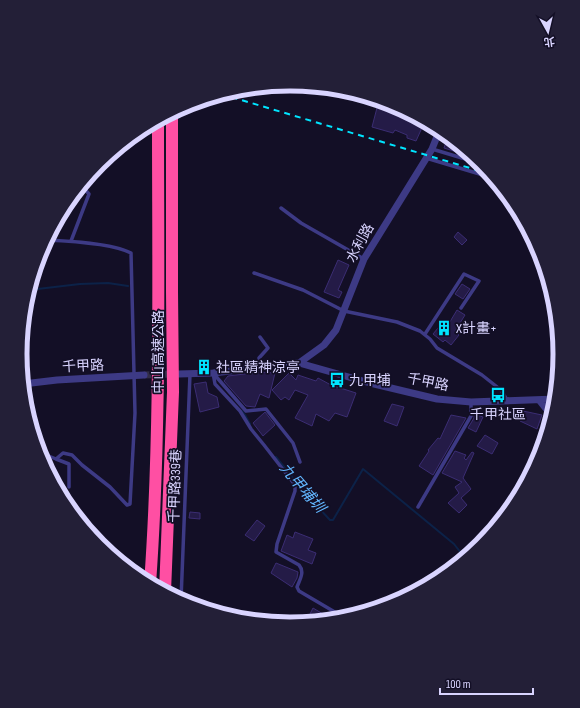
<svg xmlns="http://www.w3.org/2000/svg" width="580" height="708" font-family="'Sofia Sans Condensed','Noto Sans TC',sans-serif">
	<rect width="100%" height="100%" fill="#130f26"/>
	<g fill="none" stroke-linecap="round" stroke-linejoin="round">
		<!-- stream -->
		<path stroke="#0c2248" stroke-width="2" d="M29 290 80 284 108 283 128 286
			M242 411 245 415 250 424
			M276 457 305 493 330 520H333L363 469 454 544 465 558"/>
	</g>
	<!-- building -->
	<path fill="#241b47" stroke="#3b2d73" d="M379 100 394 105 425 121 416 141 407 138V135L395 130 393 133 372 127Z
		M448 136 462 147 460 153 444 148Z
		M458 232 467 240 462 245 454 237Z
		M338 260 349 265 338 290 342 292 339 298 324 292Z
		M462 284 470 289 463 299 455 294Z
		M457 310 465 315 455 331 459 335 451 345 445 340 443 342 433 334 443 322 448 325Z
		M261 372 275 373 269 398 260 394 255 407 246 406 224 381 228 376Z
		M289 373 296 380 298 375 316 381 318 378 331 385 356 393 347 417 335 413 329 421 316 414 312 426 295 418 308 395 295 390 289 400 285 397 281 400 272 390Z
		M206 382 208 393 217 397 219 407 200 412 194 384Z
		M392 404 404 407 397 426 384 421Z
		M523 411 542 415 537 429 520 421Z
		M265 412 275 425 263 436 253 423Z
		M474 414 483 417 476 432 468 428 474 418Z
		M451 415 466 418 433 475 419 466 429 451 428 450 438 438 440 439Z
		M485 435 498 443 492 454 477 446Z
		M455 451 466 455 464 458 466 460 472 452 474 453 463 478 471 489 461 498 467 505 459 513 448 503 459 493 455 487 462 482 442 473Z
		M190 512 200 513V519L189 518Z
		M257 520 265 526 254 541 245 535Z
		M295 532 313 539 308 550 316 553 312 564 281 551 287 535 293 538Z
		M276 563 298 572 297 578 292 587 271 573Z
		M313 608 328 617 326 620 306 622Z"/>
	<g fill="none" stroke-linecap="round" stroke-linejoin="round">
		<!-- street-tunnel -->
		<path stroke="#312d47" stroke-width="7" stroke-dasharray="7 3.5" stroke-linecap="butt" d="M144 375 177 374"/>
		<!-- lane -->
		<path stroke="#3d3a85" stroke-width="3.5" d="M432 149 482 164
			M426 158 493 178
			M281 208 301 223 364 259
			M71 241 89 194 81 185
			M254 273 303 290 344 311 397 322 420 331 430 339 437 348 482 375 501 390 507 400
			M425 334 464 274 479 281 461 308
			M260 337 268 348 259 358 261 367
			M213 373 215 384 240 411 251 429 264 445 295 485V491L277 544 276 552 299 565C305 572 300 579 297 587L299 591 345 618
			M213 373 246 411 266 409 293 443 300 462
			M39 452 56 459 63 453 72 455 82 465 110 487 127 505 130 504 135 413 131 253C112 243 69 241 46 240
			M56 459 69 464V487
			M418 507 471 416V402
			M181 600 190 374"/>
		<!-- street -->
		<path stroke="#3d3a85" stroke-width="7" d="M299 363 324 345 336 330 364 259 432 149 440 129
			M179 374 213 373 299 363 370 383 437 399 471 402 556 399
			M23 384 57 380 144 375
			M540 401 552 416"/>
		<!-- highway -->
		<path stroke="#ff4fa3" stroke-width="12" d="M150 584C161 430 158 275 158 120
			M165 592 173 392 172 291V112"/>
		<!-- rail -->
		<path stroke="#00e5ff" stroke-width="2" stroke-dasharray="6 5" stroke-linecap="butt" d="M221 94 490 174"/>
	</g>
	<!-- icons -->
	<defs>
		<symbol id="building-bare" viewBox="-9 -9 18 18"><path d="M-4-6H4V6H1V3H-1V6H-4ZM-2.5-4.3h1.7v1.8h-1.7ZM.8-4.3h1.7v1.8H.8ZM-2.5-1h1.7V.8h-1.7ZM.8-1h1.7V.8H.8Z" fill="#00e5ff" stroke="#130f26" stroke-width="2.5" paint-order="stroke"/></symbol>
		<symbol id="bus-bare" viewBox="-9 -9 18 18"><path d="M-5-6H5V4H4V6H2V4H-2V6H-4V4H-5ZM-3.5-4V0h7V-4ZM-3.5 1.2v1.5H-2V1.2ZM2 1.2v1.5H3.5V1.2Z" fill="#00e5ff" stroke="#130f26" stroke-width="2.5" paint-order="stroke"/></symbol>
	</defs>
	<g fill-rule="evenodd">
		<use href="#building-bare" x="433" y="317" width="22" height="22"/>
		<use href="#building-bare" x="193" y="356" width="22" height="22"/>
		<use href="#bus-bare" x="326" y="369" width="22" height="22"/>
		<use href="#bus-bare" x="487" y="384" width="22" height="22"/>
	</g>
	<g text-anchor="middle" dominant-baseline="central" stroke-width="3.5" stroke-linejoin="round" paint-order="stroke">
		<!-- street labels -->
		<g font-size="14" fill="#d9d4ff" stroke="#130f26">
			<text transform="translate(360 243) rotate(-61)">水利路</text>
			<text transform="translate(158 352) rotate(-90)">中山高速公路</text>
			<text transform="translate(83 366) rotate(-3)">千甲路</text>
			<text transform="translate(428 382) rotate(11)">千甲路</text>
			<text transform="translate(175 486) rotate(-88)">千甲路339巷</text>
		</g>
		<!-- poi labels -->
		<g font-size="14" fill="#d9d4ff" stroke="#130f26" text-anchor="start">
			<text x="456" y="328">X計畫+</text>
			<text x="216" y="367">社區精神涼亭</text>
			<text x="349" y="380">九甲埔</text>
			<text x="498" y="414" text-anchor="middle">千甲社區</text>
		</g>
		<!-- water labels -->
		<g font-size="15" font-style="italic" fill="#62b6ff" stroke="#130f26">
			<text transform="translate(302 488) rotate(49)">九甲埔圳</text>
		</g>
	</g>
	<!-- crop -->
	<path d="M0 0H580V708H0ZM27 354a263 263 0 1 1 526 0a263 263 0 1 1-526 0Z" fill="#231f37" fill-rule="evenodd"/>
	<path fill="none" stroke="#d9d4ff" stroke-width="5" d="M27 354a263 263 0 1 1 526 0a263 263 0 1 1-526 0Z"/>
	<!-- north arrow -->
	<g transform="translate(548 32) rotate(172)" stroke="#130f26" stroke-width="3" paint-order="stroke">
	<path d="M0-3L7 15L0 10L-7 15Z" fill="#d9d4ff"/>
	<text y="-6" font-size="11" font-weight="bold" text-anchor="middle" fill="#d9d4ff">北</text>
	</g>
	<!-- scale -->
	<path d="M440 688v6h93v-6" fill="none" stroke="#d9d4ff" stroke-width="2"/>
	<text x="446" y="688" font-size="12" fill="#d9d4ff" stroke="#130f26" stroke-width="3" paint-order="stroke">100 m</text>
</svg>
